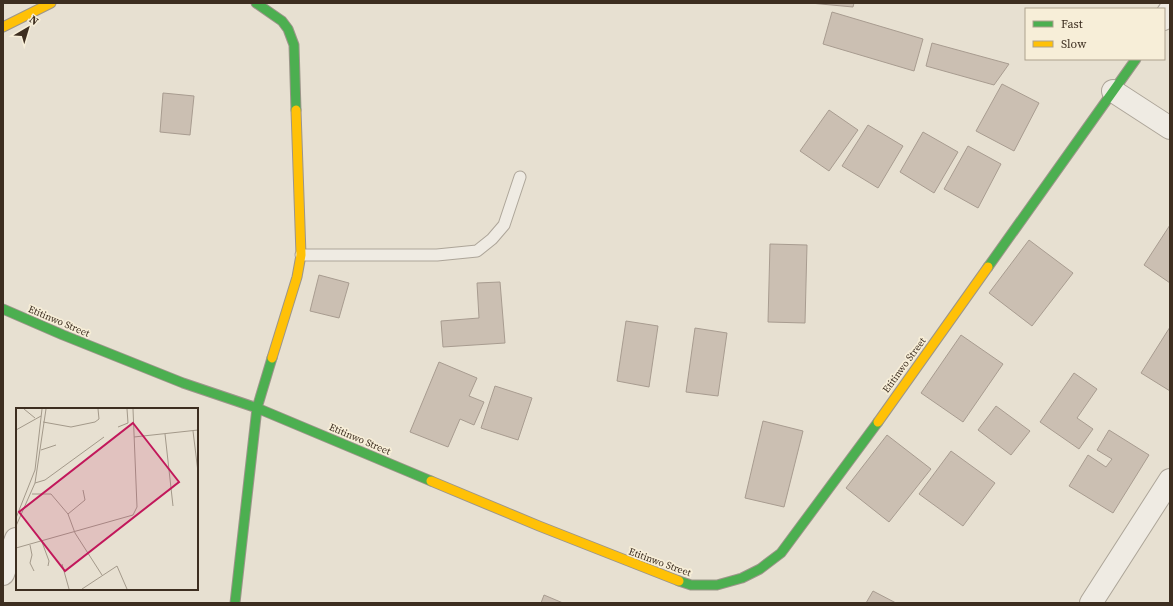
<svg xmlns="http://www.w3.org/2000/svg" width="1173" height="606" font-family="'Source Serif 4',serif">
	<rect width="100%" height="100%" fill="#e7e0d1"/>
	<!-- building -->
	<path fill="#cbbfb2" stroke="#a89c90" d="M810 3H854L853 7Z
		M832 12 923 39 914 71 823 44Z
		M932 43 1009 64 994 85 926 66Z
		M1002 84 1039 103 1014 151 976 131Z
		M163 93 194 96 190 135 160 132Z
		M829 110 858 130 829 171 800 151Z
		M868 125 903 146 878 188 842 166Z
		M923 132 958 152 934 193 900 172Z
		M968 146 1001 164 978 208 944 189Z
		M1170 225V283L1144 265Z
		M1029 240 1073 273 1032 326 989 293Z
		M770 244 807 245 805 323 768 322Z
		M319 275 349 283 339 318 310 311Z
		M500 282 505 343 443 347 441 321 479 318 477 283Z
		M626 321 658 326 649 387 617 381Z
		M1170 327V391L1141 373Z
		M695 328 727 333 718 396 686 392Z
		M961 335 1003 364 963 422 921 393Z
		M439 362 477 378 469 396 484 402 474 425 460 419 448 447 410 432Z
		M1074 373 1097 389 1077 418 1093 429 1079 449 1040 422Z
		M495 386 532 398 518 440 481 428Z
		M996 406 1030 431 1011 455 978 430Z
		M763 421 803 431 784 507 745 498Z
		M1109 430 1149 455 1113 513 1069 486 1088 455 1106 467 1112 459 1097 450Z
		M887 435 931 469 889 522 846 488Z
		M951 451 995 483 963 526 919 494Z
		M873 591 896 603H866Z
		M544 595 563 603H541Z"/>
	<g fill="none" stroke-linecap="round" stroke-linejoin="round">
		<defs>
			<path id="lane" d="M301 255H437L477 251 492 239 504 225 520 177"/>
			<path id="street" d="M1164 19 1170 10
				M1113 91 1170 128
				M3 574 16 539
				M1091 603 1170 480"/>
			<path id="fast" d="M256 3 282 21 288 29 294 45 296 110
				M988 267 1136 59
				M3 309 63 335 183 383 257 408 431 481
				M679 581 691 585H717L742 578 760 569 781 553 878 422
				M235 603 257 408 272 358"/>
			<path id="slow" d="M3 27 51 3
				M272 358 297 277 301 255 296 110
				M878 422 988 267
				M431 481 539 526 679 581"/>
		</defs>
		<!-- lane casing -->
		<use href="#lane" stroke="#ada599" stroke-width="13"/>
		<!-- street casing -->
		<use href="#street" stroke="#ada599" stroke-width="24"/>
		<!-- fast casing -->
		<use href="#fast" stroke="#9c958a" stroke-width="11"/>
		<!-- slow casing -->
		<use href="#slow" stroke="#9c958a" stroke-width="11"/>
		<!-- lane -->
		<use href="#lane" stroke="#efebe3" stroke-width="11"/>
		<!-- street -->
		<use href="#street" stroke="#efebe3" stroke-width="22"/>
		<!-- fast -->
		<use href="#fast" stroke="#4caf50" stroke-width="9"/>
		<!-- slow -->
		<use href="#slow" stroke="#ffc107" stroke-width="9"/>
	</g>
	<g text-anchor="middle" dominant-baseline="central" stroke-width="3.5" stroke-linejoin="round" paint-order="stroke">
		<!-- street labels -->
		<g font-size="10" fill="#3d2e20" stroke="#f7eed8">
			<text transform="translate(59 321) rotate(23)">Etitinwo Street</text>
			<text transform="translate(904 365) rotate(-54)">Etitinwo Street</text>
			<text transform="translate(360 439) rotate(23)">Etitinwo Street</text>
			<text transform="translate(660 562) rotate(20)">Etitinwo Street</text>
		</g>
	</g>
	<!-- overview -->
	<g transform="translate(16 408)">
		<rect width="182" height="182" fill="#e7e0d1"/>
		<path fill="none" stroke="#a3998a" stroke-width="1" d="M8 1 19 10M27 14 55 19 79 14 83 11 82 1M102 19 112 15 111 1M0 22 25 8M177 23 182 64M149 26 157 98M118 29 182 22M25 42 40 37M19 75 29 72 88 29M16 86H35L52 106 59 125 86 167M52 106 69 92 67 82M0 110 19 62 26 1M0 118 19 75 30 1M26 134 33 153 32 158M14 137 16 147 14 155 18 163M0 140 117 107 121 99 117 1M46 156 53 181M66 181 101 158 111 181"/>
		<path fill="#c2185b" fill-opacity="0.15" stroke="#c2185b" stroke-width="2" d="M117 15 163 74 49 163 3 104Z"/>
		<rect width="182" height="182" fill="none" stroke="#3d2e20" stroke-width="2"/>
	</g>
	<!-- border -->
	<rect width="1173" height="606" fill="none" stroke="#3d2e20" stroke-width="8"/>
	<!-- legend -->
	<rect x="1025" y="8" width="140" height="52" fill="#f7eed8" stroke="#ada18e"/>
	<rect x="1033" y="21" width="20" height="6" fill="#4caf50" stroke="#ada18e"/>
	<text x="1061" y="28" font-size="12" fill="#3d2e20">Fast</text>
	<rect x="1033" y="41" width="20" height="6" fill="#ffc107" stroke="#ada18e"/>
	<text x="1061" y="48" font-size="12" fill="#3d2e20">Slow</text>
	<!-- north arrow -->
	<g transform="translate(28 28) rotate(38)" stroke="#f7eed8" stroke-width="3" paint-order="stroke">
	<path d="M0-3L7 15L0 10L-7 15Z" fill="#3d2e20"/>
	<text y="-6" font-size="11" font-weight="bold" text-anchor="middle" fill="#3d2e20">N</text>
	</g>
</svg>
